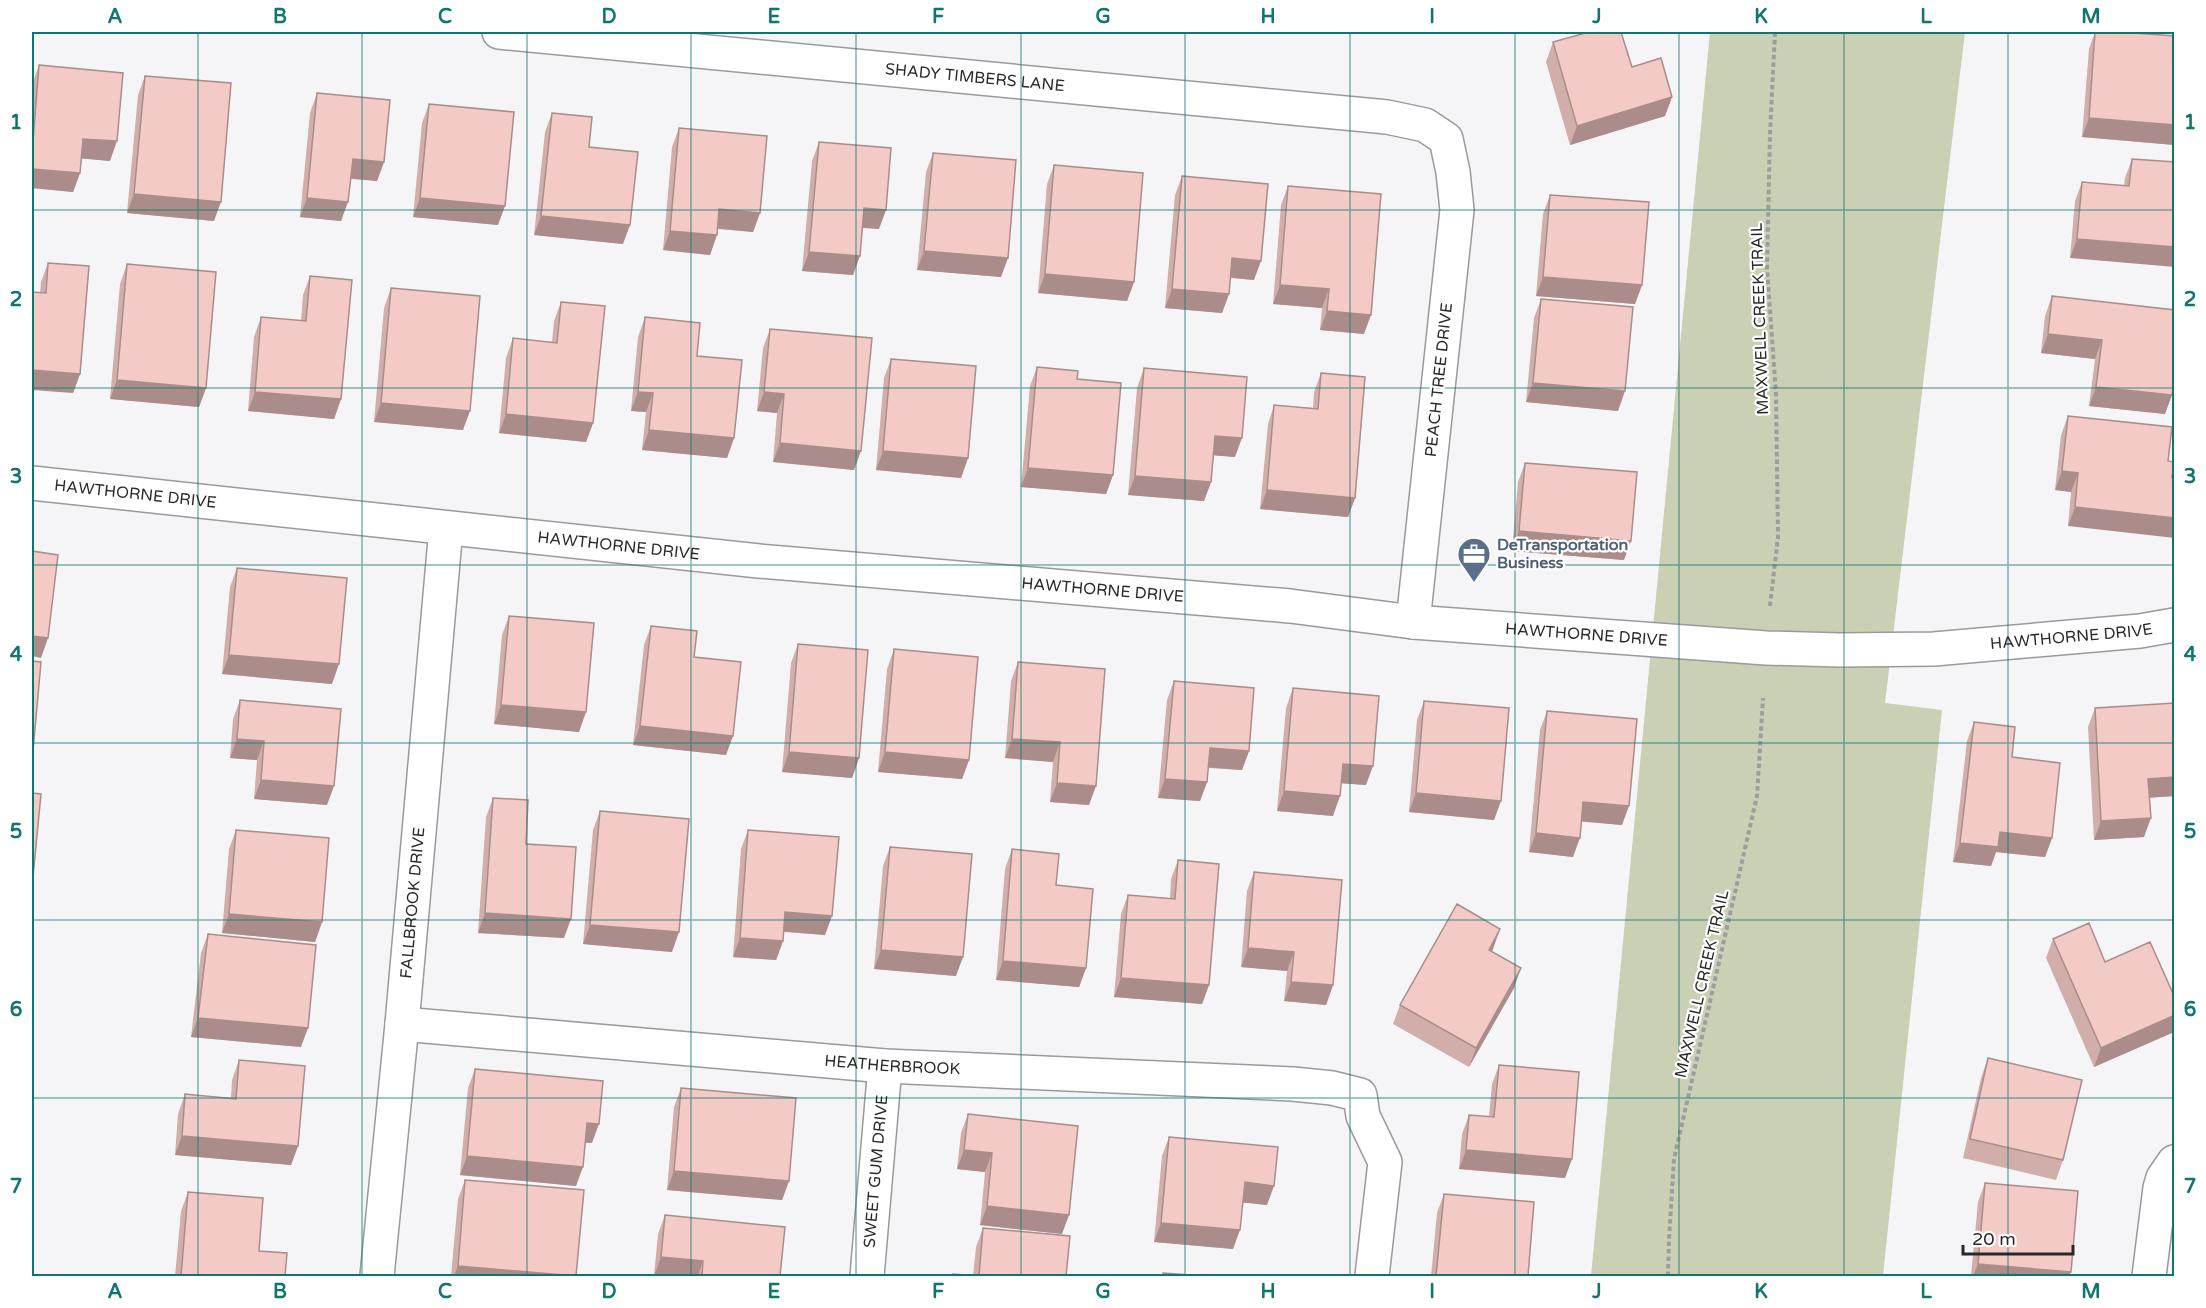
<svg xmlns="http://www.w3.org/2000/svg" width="2206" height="1308" font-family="'Varela Round',sans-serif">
	<rect width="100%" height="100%" fill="#f5f5f8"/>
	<!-- green -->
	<path fill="#cad0b4" d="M1710 32H1965L1885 703 1942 710 1883 1276H1591Z"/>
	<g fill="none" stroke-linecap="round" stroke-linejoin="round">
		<defs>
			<g id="street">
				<path id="s1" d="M499 32 1387 117 1425 125 1446 139 1453 172 1457 210 1413 622"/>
				<path id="s2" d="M32 483 759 561 1290 606 1413 622 1766 648 1840 650 1934 649 2140 631 2174 625"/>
				<path id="s3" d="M402 1024 885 1066 1293 1084 1332 1088 1360 1095 1363 1116 1385 1162 1372 1276"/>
				<path id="s4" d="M377 1276 402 1024 446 528"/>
				<path id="s5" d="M867 1276 885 1066"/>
				<path d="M2149 1276 2160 1188 2163 1178 2174 1162"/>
			</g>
		</defs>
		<!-- street casing -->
		<use href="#street" stroke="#9a9a9c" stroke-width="36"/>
		<!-- path -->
		<path stroke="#9d9d9f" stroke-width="4" stroke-dasharray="4.5 3" stroke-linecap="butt" d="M1770 606 1778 537 1776 394 1767 268 1770 134 1775 32
			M1668 1276 1669 1239 1674 1159 1757 796 1763 698"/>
		<!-- street -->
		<use href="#street" stroke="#fff" stroke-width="33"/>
	</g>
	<!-- wall -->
	<path fill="#d1aea9" d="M2095 32 2175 36V145L2082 137 2089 49Z
		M1553 42 1632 67 1672 97 1665 116 1570 145 1546 62Z
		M39 65 110 161 81 158 80 173 73 192 32 188V85Z
		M145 76 214 221 127 213 138 95Z
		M317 93 384 162 377 181 351 179 341 221 300 217 310 113Z
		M429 104 498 225 413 217 422 123Z
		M552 113 589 147 623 244 534 235 545 132Z
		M679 128 760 213 753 232 718 229 710 255 663 250 672 147Z
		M819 142 879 229 862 228 853 275 802 271 812 161Z
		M933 153 1001 277 917 270 926 172Z
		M2132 159 2175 162 2070 258 2075 201 2082 182 2124 186 2125 178Z
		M1054 165 1134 282 1127 301 1038 293 1047 184Z
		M1182 176 1254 280 1230 278 1229 294 1222 313 1165 308 1175 195Z
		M1288 186 1364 334 1320 330 1322 308 1273 304 1281 205Z
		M1550 195 1642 285 1635 304 1536 296 1543 214Z
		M48 263 80 374 73 393 40 293 41 282Z
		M127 264 206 388 199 407 110 399 120 284Z
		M310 276 341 399 334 419 248 411 254 337 261 317 301 321 303 295Z
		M391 288 463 430 374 422 384 308Z
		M2052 296 2175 310 2165 414 2089 406 2095 359 2041 353 2045 316Z
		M1541 299 1618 411 1526 402 1534 318Z
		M561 302 593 423 586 442 499 433 506 358 513 338 552 342 554 321Z
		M645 317 697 356 734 438 727 458 642 450 646 412 631 411 638 337Z
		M770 329 854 470 773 462 777 413 757 411 763 348Z
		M891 359 968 458 961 478 876 470 884 378Z
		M1037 367 1077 379 1113 475 1106 494 1021 487 1030 386Z
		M1144 368 1235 457 1214 455 1211 482 1204 501 1128 495 1137 388Z
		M1321 373 1355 498 1348 517 1260 509 1268 424 1274 405 1313 408 1314 392Z
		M2068 416 2172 427 2068 526 2071 492 2055 490 2061 435Z
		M1525 463 1624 560 1512 551 1518 482Z
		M237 568 332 684 222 674 230 587Z
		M509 616 579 732 494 724 502 635Z
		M651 626 694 657 726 755 633 745 644 645Z
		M798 644 859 758 852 778 782 772 791 663Z
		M894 649 969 760 962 779 878 772 887 669Z
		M1018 662 1105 669 1089 805 1050 802 1053 762 1005 758 1011 681Z
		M1174 681 1249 751 1242 770 1208 768 1207 782 1200 801 1158 798 1167 700Z
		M1293 688 1366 785 1341 783 1333 816 1277 811 1286 708Z
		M240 700 327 805 254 799 257 760 230 758 233 719Z
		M1424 701 1494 820 1409 812 1417 720Z
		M2095 708 2175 796 2149 798 2144 837 2094 840 2088 727Z
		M1547 711 1622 825 1581 821 1573 857 1529 852 1540 730Z
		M1974 722 2012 757 2052 838 2045 857 1996 852 1991 866 1953 862 1967 741Z
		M493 798 526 844 564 938 478 933 486 817Z
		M600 811 672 952 583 944 593 830Z
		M236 830 322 922 315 942 222 933 229 849Z
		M748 830 825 935 784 932 783 941 776 960 733 957 741 849Z
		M890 847 956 976 874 969 883 866Z
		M1012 849 1056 885 1086 968 1079 987 996 980 1005 869Z
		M1178 860 1209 985 1202 1004 1114 997 1121 914 1128 895 1170 898 1171 879Z
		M1254 872 1333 985 1326 1005 1284 1001 1287 971 1241 967 1247 891Z
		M208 934 301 1047 191 1037 201 953Z
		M2053 939 2105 962 2175 998 2174 1032 2094 1067 2046 958Z
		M1493 949 1492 952 1514 988 1469 1067 1393 1024 1400 1005Z
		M1988 1058 2063 1160 2056 1180 1963 1158 1981 1078Z
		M239 1060 298 1146 291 1165 175 1155 178 1114 185 1094 231 1098 232 1080Z
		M1499 1065 1565 1178 1459 1169 1462 1134 1469 1115 1489 1117 1492 1084Z
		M475 1069 592 1143H585L576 1186 460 1175 468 1088Z
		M681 1088 789 1181 782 1200 667 1190 674 1107Z
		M968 1114 1062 1234 980 1225 985 1172 957 1169 961 1133Z
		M1169 1137 1267 1205 1243 1202 1233 1249 1154 1242 1162 1156Z
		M465 1180 576 1276H451L458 1199Z
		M1985 1183 2069 1276H1971L1978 1202Z
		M188 1192 259 1251 285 1276H175L181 1211Z
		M1444 1194 1528 1276H1431L1437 1213Z
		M665 1215 780 1276H654L658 1234Z
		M983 1228 1066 1276H952L953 1274 973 1276 976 1247Z"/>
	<!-- shaded-wall -->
	<path fill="#aa8d8a" d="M1672 97 1665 116 1570 145 1577 126Z
		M2089 118 2175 125V145L2082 137Z
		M83 139 117 141 110 161 76 158Z
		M353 159 384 162 377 181 346 178Z
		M32 169 80 173 73 192 32 188Z
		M134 194 221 202 214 221 127 213Z
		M307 198 348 202 341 221 300 217Z
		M420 198 505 206 498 225 413 217Z
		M864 208 886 210 879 229 857 227Z
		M719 209 760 213 753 232 712 228Z
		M541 216 630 225 623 244 534 235Z
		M670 231 717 235 710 255 663 250Z
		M2077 239 2175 247V267L2070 258Z
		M924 251 1008 258 1001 277 917 270Z
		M809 252 860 256 853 275 802 271Z
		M1232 258 1261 261 1254 280 1225 277Z
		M1045 274 1134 282 1127 301 1038 293Z
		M1543 277 1642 285 1635 304 1536 296Z
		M1280 285 1329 289 1322 308 1273 304Z
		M1172 289 1229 294 1222 313 1165 308Z
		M1327 311 1371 315 1364 334 1320 330Z
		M2048 334 2102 340 2095 359 2041 353Z
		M32 370 80 374 73 393 32 390Z
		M117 380 206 388 199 407 110 399Z
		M1533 383 1625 391 1618 411 1526 402Z
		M2096 387 2172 395 2165 414 2089 406Z
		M255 392 341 399 334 419 248 411Z
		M638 392 653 393 646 412 631 411Z
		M764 392 784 394 777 413 757 411Z
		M381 403 470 411 463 430 374 422Z
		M506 414 593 423 586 442 499 433Z
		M649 430 734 438 727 458 642 450Z
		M1215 436 1242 438 1235 457 1208 455Z
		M780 443 861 451 854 470 773 462Z
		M883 451 968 458 961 478 876 470Z
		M1028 468 1113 475 1106 494 1021 487Z
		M2062 471 2078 473 2071 492 2055 490Z
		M1135 476 1211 482 1204 501 1128 495Z
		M1267 490 1355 498 1348 517 1260 509Z
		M2075 507 2175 518V538L2068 526Z
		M1519 531 1631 541 1624 560 1512 551Z
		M32 636 48 638 41 658 32 656Z
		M229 655 339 664 332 684 222 674Z
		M501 705 586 712 579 732 494 724Z
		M640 726 733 736 726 755 633 745Z
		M237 739 264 741 257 760 230 758Z
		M1012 739 1060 742 1053 762 1005 758Z
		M1210 748 1249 751 1242 770 1203 767Z
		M789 752 859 758 852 778 782 772Z
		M885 752 969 760 962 779 878 772Z
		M1343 764 1373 766 1366 785 1336 783Z
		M2175 777V796L2141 798 2148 779Z
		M1165 779 1207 782 1200 801 1158 798Z
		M261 780 334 786 327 805 254 799Z
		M1057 783 1096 786 1089 805 1050 802Z
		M1284 791 1340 796 1333 816 1277 811Z
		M1416 793 1501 801 1494 820 1409 812Z
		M1583 802 1629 806 1622 825 1576 821Z
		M2151 818 2144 837 2094 840 2101 821Z
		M2000 832 2052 838 2045 857 1996 852 1991 866 1953 862 1960 843Z
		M1536 833 1580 838 1573 857 1529 852Z
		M785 912 832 916 825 935 778 931Z
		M485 913 571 919 564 938 478 933Z
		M229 914 322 922 315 942 222 933Z
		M590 925 679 932 672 952 583 944Z
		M1500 929 1493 949 1482 969 1489 950Z
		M740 938 783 941 776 960 733 957Z
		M1248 948 1294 952 1287 971 1241 967Z
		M881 950 963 957 956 976 874 969Z
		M1003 961 1086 968 1079 987 996 980Z
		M1521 968 1514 988 1469 1067 1476 1048Z
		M1121 978 1209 985 1202 1004 1114 997Z
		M1291 982 1333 985 1326 1005 1284 1001Z
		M2175 1015 2174 1032 2094 1067 2101 1048Z
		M198 1018 308 1028 301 1047 191 1037Z
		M587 1123 599 1124 592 1143 580 1142Z
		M182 1136 298 1146 291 1165 175 1155Z
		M964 1150 992 1153 985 1172 957 1169Z
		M1466 1150 1572 1159 1565 1178 1459 1169Z
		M467 1156 583 1167 576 1186 460 1175Z
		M674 1171 789 1181 782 1200 667 1190Z
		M1245 1182 1274 1186 1267 1205 1238 1202Z
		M987 1206 1069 1215 1062 1234 980 1225Z
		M1161 1223 1240 1230 1233 1249 1154 1242Z
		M661 1257 703 1261 698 1276H654Z
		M1978 1264 2071 1272 2069 1276H1973Z
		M458 1266 576 1276H454Z"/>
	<!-- building -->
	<path fill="#f3cac5" stroke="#aa8d8a" stroke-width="1.5" d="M1589 32H1621L1632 67 1661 58 1672 97 1577 126 1553 42Z
		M2095 32H2121L2175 36V125L2089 118Z
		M39 65 123 73 117 141 83 139 80 173 32 169V154Z
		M145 76 231 83 221 202 134 194Z
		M317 93 390 100 384 162 353 159 348 202 307 198Z
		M429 104 514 112 505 206 420 198Z
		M552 113 592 117 589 147 638 152 630 225 541 216Z
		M679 128 767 136 760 213 719 209 717 235 670 231Z
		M819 142 891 148 886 210 864 208 860 256 809 252Z
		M933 153 1016 160 1008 258 924 251Z
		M2132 159 2175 162V247L2077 239 2082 182 2129 186Z
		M1054 165 1143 173 1134 282 1045 274Z
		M1182 176 1268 184 1261 261 1232 258 1229 294 1172 289Z
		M1288 186 1381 194 1371 315 1327 311 1329 289 1280 285Z
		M1550 195 1649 202 1642 285 1543 277Z
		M48 263 89 266 80 374 32 370V292L46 293Z
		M127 264 216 272 206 388 117 380Z
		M310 276 352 280 341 399 255 392 261 317 306 321Z
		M391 288 480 296 470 411 381 403Z
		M2052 296 2175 310V376L2172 395 2096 387 2102 340 2048 334Z
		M1541 299 1633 307 1625 391 1533 383Z
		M561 302 605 306 593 423 506 414 513 338 557 343Z
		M645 317 700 323 697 356 742 360 734 438 649 430 653 393 638 392Z
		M770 329 872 338 861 451 780 443 784 394 764 392Z
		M891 359 976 366 968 458 883 451Z
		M1037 367 1078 371 1077 379 1121 383 1113 475 1028 468Z
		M1144 368 1247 377 1242 438 1215 436 1211 482 1135 476Z
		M1321 373 1365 377 1355 498 1267 490 1274 405 1318 409Z
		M2068 416 2172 427 2168 461 2174 462 2172 478H2175V518L2075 507 2078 473 2062 471Z
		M1525 463 1637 472 1631 541 1519 531Z
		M32 551 58 555 48 638 32 636Z
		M237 568 347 578 339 664 229 655Z
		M509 616 594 623 586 712 501 705Z
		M651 626 697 631 694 657 741 662 733 736 640 726Z
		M798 644 868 650 859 758 789 752Z
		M894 649 978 657 969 760 885 752Z
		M32 661 41 662 33 751H32Z
		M1018 662 1105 669 1096 786 1057 783 1060 742 1012 739Z
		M1174 681 1254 688 1249 751 1210 748 1207 782 1165 779Z
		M1293 688 1379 696 1373 766 1343 764 1340 796 1284 791Z
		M240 700 341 709 334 786 261 780 264 741 237 739Z
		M1424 701 1509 708 1501 801 1416 793Z
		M2175 703V777L2148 779 2151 818 2101 821 2095 708Z
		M1547 711 1637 719 1629 806 1583 802 1580 838 1536 833Z
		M1974 722 2015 727 2012 757 2060 763 2052 838 2000 832 1998 847 1960 843Z
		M32 793 41 794 33 877H32Z
		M493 798 528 800 526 844 576 847 571 919 485 913Z
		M600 811 689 819 679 932 590 925Z
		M236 830 329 838 322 922 229 914Z
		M748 830 839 837 832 916 785 912 783 941 740 938Z
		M890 847 972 854 963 957 881 950Z
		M1012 849 1059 854 1056 885 1093 889 1086 968 1003 961Z
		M1178 860 1219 864 1209 985 1121 978 1128 895 1175 899Z
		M1254 872 1342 880 1333 985 1291 982 1294 952 1248 948Z
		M1457 904 1500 929 1489 950 1521 968 1476 1048 1400 1005Z
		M2089 923 2105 962 2150 942 2175 998V1015L2101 1048 2053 939Z
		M208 934 316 945 308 1028 198 1018Z
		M1988 1058 2082 1080 2063 1160 1970 1139Z
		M239 1060 305 1066 298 1146 182 1136 185 1094 236 1099Z
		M1499 1065 1579 1072 1572 1159 1466 1150 1469 1115 1494 1117Z
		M475 1069 603 1081 599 1124 587 1123 583 1167 467 1156Z
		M681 1088 796 1098 789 1181 674 1171Z
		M968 1114 1078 1126 1069 1215 987 1206 992 1153 964 1150Z
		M1169 1137 1278 1147 1274 1186 1245 1182 1240 1230 1161 1223Z
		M465 1180 584 1190 576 1276 458 1266Z
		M1985 1183 2078 1191 2071 1272 1978 1264Z
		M188 1192 263 1198 259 1251 287 1253 285 1276H181Z
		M1444 1194 1534 1202 1528 1276H1436Z
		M665 1215 785 1227 780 1276H702L703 1261 661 1257Z
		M983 1228 1070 1236 1066 1276H953V1274L979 1276Z
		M1163 1273 1203 1276H1163Z"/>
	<!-- grid -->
	<path fill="none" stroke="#0f766e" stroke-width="1.5" stroke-opacity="0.55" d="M198 32V1276M362 32V1276M527 32V1276M691 32V1276M856 32V1276M1021 32V1276M1185 32V1276M1350 32V1276M1515 32V1276M1679 32V1276M1844 32V1276M2008 32V1276M32 210H2174M32 388H2174M32 565H2174M32 743H2174M32 920H2174M32 1098H2174"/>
	<!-- icons -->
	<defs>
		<symbol id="office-pin" viewBox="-11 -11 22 30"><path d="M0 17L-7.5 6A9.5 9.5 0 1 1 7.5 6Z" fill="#5c6f8a" stroke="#fff"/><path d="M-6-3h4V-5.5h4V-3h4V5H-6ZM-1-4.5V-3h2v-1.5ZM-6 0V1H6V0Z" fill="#fff"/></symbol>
	</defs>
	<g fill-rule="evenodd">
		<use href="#office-pin" x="1455" y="535" width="38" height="52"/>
	</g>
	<g text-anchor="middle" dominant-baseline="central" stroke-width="4.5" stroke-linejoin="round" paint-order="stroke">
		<!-- street labels -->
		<g font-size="16" fill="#282829" stroke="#fff">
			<text stroke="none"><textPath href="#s1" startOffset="478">SHADY TIMBERS LANE</textPath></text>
			<text transform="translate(1760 319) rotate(-92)">MAXWELL CREEK TRAIL</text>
			<text transform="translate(1439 380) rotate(-84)">PEACH TREE DRIVE</text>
			<text stroke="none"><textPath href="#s2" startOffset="104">HAWTHORNE DRIVE</textPath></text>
			<text stroke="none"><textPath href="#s2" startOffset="590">HAWTHORNE DRIVE</textPath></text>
			<text stroke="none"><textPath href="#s2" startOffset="1076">HAWTHORNE DRIVE</textPath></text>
			<text stroke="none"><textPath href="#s2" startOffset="1562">HAWTHORNE DRIVE</textPath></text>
			<text stroke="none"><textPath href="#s2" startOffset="2048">HAWTHORNE DRIVE</textPath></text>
			<text stroke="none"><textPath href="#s4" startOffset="375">FALLBROOK DRIVE</textPath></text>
			<text transform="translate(1702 984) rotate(-77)">MAXWELL CREEK TRAIL</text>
			<text stroke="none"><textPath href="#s3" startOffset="492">HEATHERBROOK</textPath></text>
			<text stroke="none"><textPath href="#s5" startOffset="105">SWEET GUM DRIVE</textPath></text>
		</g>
		<!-- service labels -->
		<g font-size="16" font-weight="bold" fill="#4e5e75" stroke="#fff" text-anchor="start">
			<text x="1497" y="545">DeTransportation<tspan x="1497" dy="18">Business</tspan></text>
		</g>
	</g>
	<!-- border -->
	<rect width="2206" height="1308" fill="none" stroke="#ffffff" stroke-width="66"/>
	<!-- scale -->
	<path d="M1963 1245v9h110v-9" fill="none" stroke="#282829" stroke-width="3"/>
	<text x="1972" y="1245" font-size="18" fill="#282829" stroke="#ffffff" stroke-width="4.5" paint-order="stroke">20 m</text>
	<rect x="33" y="33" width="2140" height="1242" fill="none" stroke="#0f766e" stroke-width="2"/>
	<g font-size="20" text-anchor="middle" font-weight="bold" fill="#0f766e">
		<text x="115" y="23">A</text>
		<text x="280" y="23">B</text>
		<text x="445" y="23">C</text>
		<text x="609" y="23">D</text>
		<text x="774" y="23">E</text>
		<text x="938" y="23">F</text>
		<text x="1103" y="23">G</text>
		<text x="1268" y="23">H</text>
		<text x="1432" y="23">I</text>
		<text x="1597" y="23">J</text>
		<text x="1761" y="23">K</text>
		<text x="1926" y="23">L</text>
		<text x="2091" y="23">M</text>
		<text x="16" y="129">1</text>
		<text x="2190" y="129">1</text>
		<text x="16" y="306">2</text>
		<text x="2190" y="306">2</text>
		<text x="16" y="483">3</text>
		<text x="2190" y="483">3</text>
		<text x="16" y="661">4</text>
		<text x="2190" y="661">4</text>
		<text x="16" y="838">5</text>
		<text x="2190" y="838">5</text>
		<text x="16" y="1016">6</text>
		<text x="2190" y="1016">6</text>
		<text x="16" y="1193">7</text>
		<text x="2190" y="1193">7</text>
		<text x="115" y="1298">A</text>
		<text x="280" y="1298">B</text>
		<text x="445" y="1298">C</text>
		<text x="609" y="1298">D</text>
		<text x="774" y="1298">E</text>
		<text x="938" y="1298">F</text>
		<text x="1103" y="1298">G</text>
		<text x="1268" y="1298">H</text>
		<text x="1432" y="1298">I</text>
		<text x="1597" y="1298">J</text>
		<text x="1761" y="1298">K</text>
		<text x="1926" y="1298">L</text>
		<text x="2091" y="1298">M</text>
	</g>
</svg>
